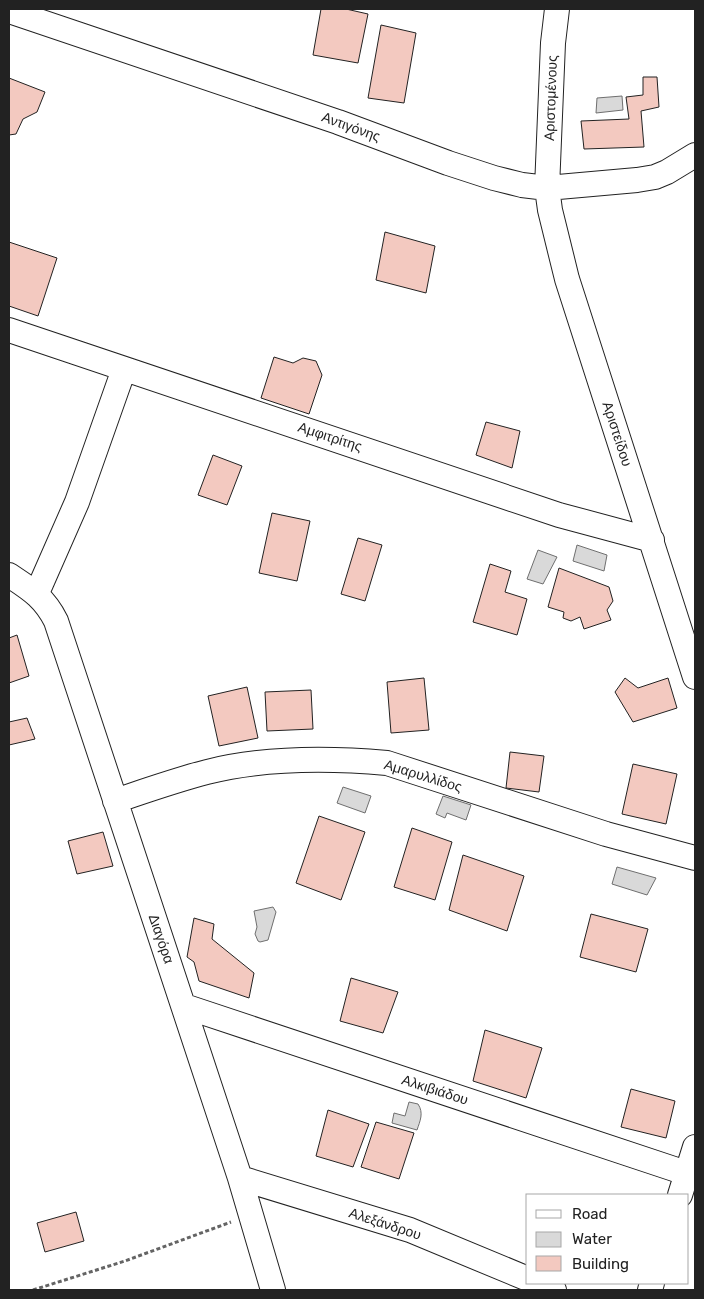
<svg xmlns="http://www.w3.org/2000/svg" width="704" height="1299" font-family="Rubik,sans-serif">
	<rect width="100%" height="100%" fill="#fff"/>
	<!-- water -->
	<path fill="#d9d9d9" stroke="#6f6f6f" d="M622 96 623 110 596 113 597 98Z
		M577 545 607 555 604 571 573 561Z
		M538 550 557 557 543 584 527 579Z
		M343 787 371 796 365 813 337 803Z
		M443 796 471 805 466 820 447 813 445 818 436 814Z
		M617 867 656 878 647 895 612 884Z
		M273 907 276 912 268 940 260 942 258 941 255 934 257 927 254 911Z
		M409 1102 418 1104C424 1113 420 1121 417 1130L392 1123 394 1113 405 1116Z"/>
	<!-- building -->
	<path fill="#f3c9c0" stroke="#222" d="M321 9H346L368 14 358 63 313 55Z
		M381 25 416 33 404 103 368 98Z
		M643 77H657L659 107 641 111 644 147 584 149 581 121 629 119 626 97 643 95Z
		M9 78 45 92 37 112 23 119 16 134 9 135Z
		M385 232 435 246 426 293 376 280Z
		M9 242 57 258 38 316 9 306Z
		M274 357 293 363 303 358 316 361 322 375 309 414 261 398Z
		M486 422 520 431 512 468 476 455Z
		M213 455 242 466 227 505 198 495Z
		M272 513 310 521 297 581 259 573Z
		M358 538 382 545 365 601 341 594Z
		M490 564 511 571 505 592 527 599 517 635 473 622Z
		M559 568 609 587 613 601 607 610 611 620 584 629 580 617 571 621 563 618 564 612 548 607Z
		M17 635 29 676 9 683V638Z
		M424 678 429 730 391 733 387 682Z
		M625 678 638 688 668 678 677 708 633 722 615 692Z
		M247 687 258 738 219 746 208 696Z
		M311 690 313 729 267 731 265 692Z
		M27 718 35 739 9 745V722Z
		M510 752 544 756 539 792 506 788Z
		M633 764 677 774 666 824 622 814Z
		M319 816 365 832 341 900 296 883Z
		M412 828 452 842 435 900 394 887Z
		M103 832 113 866 77 874 68 841Z
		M463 855 524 876 507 931 449 910Z
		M591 914 648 929 636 972 580 957Z
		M194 918 214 924 212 939 254 973 249 998 199 981 194 962 187 957Z
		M351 978 398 992 383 1033 340 1021Z
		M485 1030 542 1048 526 1098 473 1081Z
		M631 1089 675 1101 666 1138 621 1127Z
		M328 1110 369 1124 353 1167 316 1156Z
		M376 1122 414 1133 399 1179 361 1167Z
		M76 1212 84 1241 45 1252 37 1223Z"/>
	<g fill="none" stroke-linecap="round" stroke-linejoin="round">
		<defs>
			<path id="minor" d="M557 9 553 43 547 188 550 210 567 279 695 677
				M9 11 338 122 448 163 494 178 522 185 547 188 637 180 655 177 667 172 695 155
				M9 330 559 515 652 540
				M9 575C30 589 44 597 56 621L240 1178 273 1290
				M37 593 77 502 124 369
				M115 801C145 791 176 780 207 772 262 758 330 758 387 763L606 834 695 858
				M184 1006 686 1173
				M240 1178 410 1230 528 1279
				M680 1195 695 1147
				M536 1283 554 1290
				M650 1290 652 1283"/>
		</defs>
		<!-- minor casing -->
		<use href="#minor" stroke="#222" stroke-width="26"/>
		<!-- path -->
		<path stroke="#646464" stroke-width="3" stroke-dasharray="4 2.5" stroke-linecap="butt" d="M33 1290 125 1261 231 1222"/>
		<!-- minor -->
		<use href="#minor" stroke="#fff" stroke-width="24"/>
	</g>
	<g text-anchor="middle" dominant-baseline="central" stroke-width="4" stroke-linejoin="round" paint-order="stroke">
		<!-- street labels -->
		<g font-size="14" fill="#222" stroke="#fff">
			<text transform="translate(551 98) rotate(-88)">Αριστομένους</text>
			<text transform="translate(351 127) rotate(20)">Αντιγόνης</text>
			<text transform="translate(617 434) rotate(72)">Αριστείδου</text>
			<text transform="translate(330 437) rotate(18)">Αμφιτρίτης</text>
			<text transform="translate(423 776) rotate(17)">Αμαρυλλίδος</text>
			<text transform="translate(161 939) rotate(71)">Διαγόρα</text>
			<text transform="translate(435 1090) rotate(18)">Αλκιβιάδου</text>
			<text transform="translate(385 1224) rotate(18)">Αλεξάνδρου</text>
		</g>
	</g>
	<!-- border -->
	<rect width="704" height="1299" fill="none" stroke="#222222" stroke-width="20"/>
	<!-- legend -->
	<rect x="526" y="1194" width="162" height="90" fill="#ffffff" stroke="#a7a7a7"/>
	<rect x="536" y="1210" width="25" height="8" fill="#ffffff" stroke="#a7a7a7"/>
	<text x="572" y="1219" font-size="15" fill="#222222">Road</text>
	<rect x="536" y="1232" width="25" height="15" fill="#d9d9d9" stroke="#a7a7a7"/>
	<text x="572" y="1244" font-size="15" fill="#222222">Water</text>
	<rect x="536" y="1256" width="25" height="15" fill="#f3c9c0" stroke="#a7a7a7"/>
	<text x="572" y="1269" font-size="15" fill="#222222">Building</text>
</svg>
